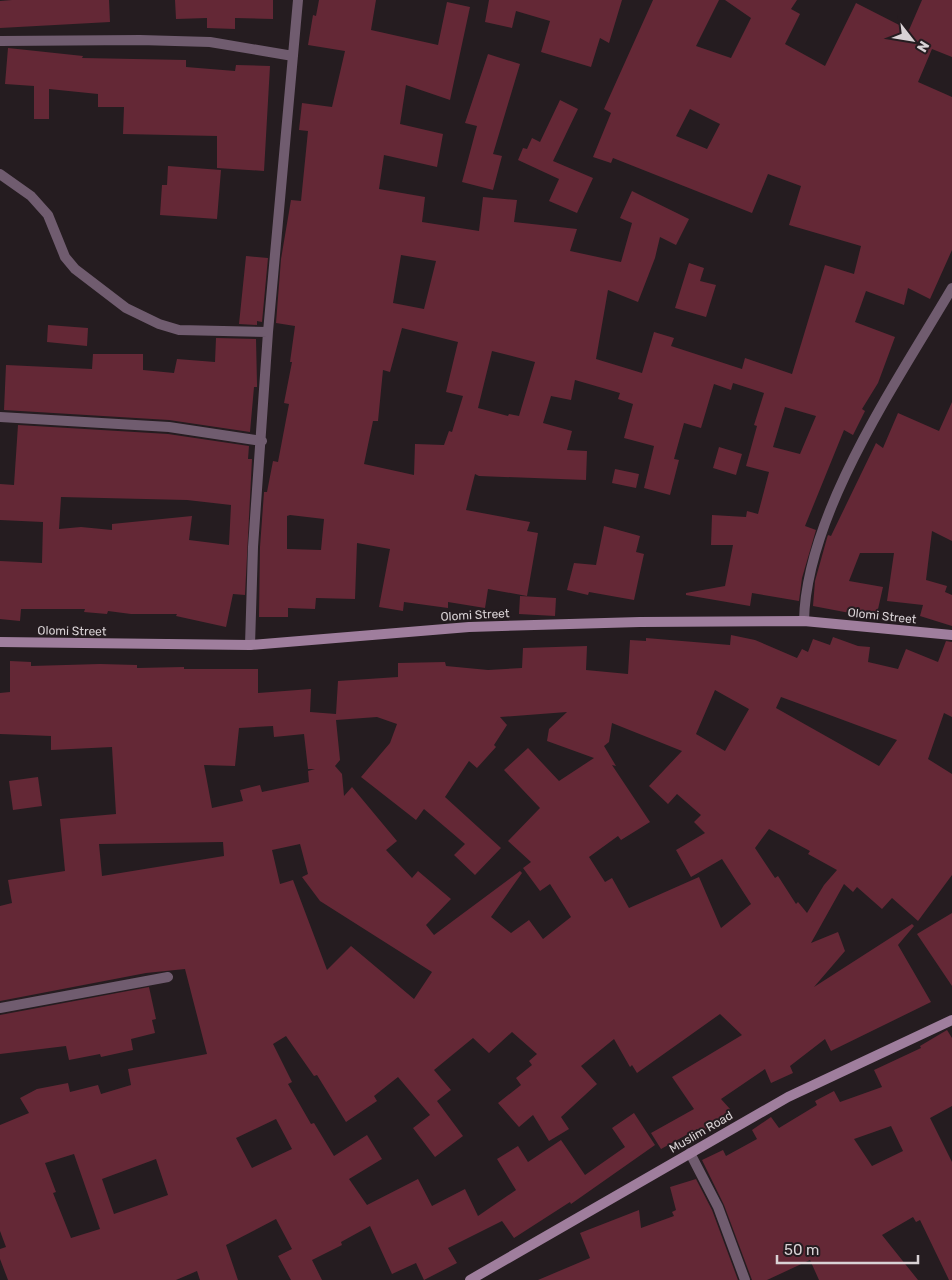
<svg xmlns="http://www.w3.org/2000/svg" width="952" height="1280" font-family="Rubik,sans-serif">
	<rect width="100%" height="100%" fill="#251c20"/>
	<!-- building -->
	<path fill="#642836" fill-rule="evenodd" d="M12 0H109L110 22 0 28V1Z
		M175 0H273V19L235 18V29L207 28V18L176 19Z
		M319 0H376L371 30 438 45 447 2 470 7 450 100 406 85 400 124 443 134 437 167 384 155 379 189 425 197 422 222 479 231 483 197 517 200 514 222 577 229 570 251 621 262 632 223 620 218 632 191 689 219 676 245 660 237 655 258 638 302 608 290 596 359 642 373 654 332 674 338 671 346 742 369 745 358 792 374 825 265 854 274 861 246 789 225 801 186 768 174 752 213 613 158 611 163 593 157 611 113 604 109 653 0H719L696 46 731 58 751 18 725 0H797L791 9 800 14 785 44 825 66 856 3 909 30 922 0H952V57L932 49 918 82 952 97V250L930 299 908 288 904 305 866 291 855 322 895 337 878 383 862 409 865 411 853 435 844 430 805 526 816 530 802 578 799 601 752 593 750 606 686 595V593L725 586 733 545H711L712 515 746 517 747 511 758 514 769 472 746 466 757 426 754 425 764 393 733 383 731 390 714 384 701 428 684 423 674 459 679 460 670 495 644 488 654 446 624 438 633 404 618 399 620 393 575 380 571 400 551 396 543 423 572 431 567 450 587 451 586 480 479 476 475 474 466 510 530 522 527 531 538 533 527 596 488 589 485 608 448 602V608L404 602 403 611 379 607 390 549 357 543 355 599 316 598 315 609 288 608V617H259L260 547 264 492H267L273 461 278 462 289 404 284 403 292 362H290L295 326 276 323 281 259 291 200 301 201 308 131 299 130 302 103 332 107 345 51 308 45 313 15 316 16ZM690 109 720 124 707 149 676 136ZM401 255 436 261 424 309 393 303ZM402 328 458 342 446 392 463 396 452 432 449 431 444 445 415 444 414 475 364 464 373 421H378L383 370 390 372ZM492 351 535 362 519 416 509 414 508 416 478 408ZM785 407 816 416 800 454 773 447ZM290 515 324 519 321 550 287 549V516Z
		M489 0H622L609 43 600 38 591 67 541 52 550 21 516 11 512 28 485 22Z
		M8 48 83 56 82 58 186 60V67L235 71 236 65 270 66 264 171 217 168V136L123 134 124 107H98V94L49 89V119H34V86L5 84Z
		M488 54 520 64 493 154 502 156 493 190 462 182 477 126 465 123Z
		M560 100 578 109 553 161 593 178 577 213 549 201 559 179 518 160 523 148 527 149 532 138 540 142Z
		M168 166 221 170 217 219 160 215 162 185H167Z
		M246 256 268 258 262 322 257 321V325L239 324Z
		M689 263 704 268 700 281 716 285 706 317 675 308Z
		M48 325 88 328 87 346 47 342Z
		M216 338 256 339 257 384V387H254L250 432 169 420 4 410 6 365 92 369 93 354H143V370L174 373 177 359 215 362Z
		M952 402V541L932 531 926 580 947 586 945 592 952 595V626L920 616 923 605 887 601 894 553H860L849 581 883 587 876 618 813 606 815 581 827 538 828 535 831 536 876 443 883 448 898 413 939 431Z
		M18 425 168 434 249 446 248 459H252L245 595 233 594 226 627 176 616 177 614H131L108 611 107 614 84 612 85 609H21L20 621 0 619V561L42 563 43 522 0 520V484L14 485ZM61 497 187 500 231 505 229 545 189 540 192 516 112 524V530L81 527 59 529Z
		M719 447 742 454 736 475 713 468Z
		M615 469 639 474 636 488 612 483Z
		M604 526 640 536 636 552 644 554 634 600 589 592 588 595 567 590 574 563 596 565Z
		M520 596 556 598 555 616 519 614Z
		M731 635 755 640 797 658 802 649 808 652 813 639 830 645 833 637 858 646 870 647 868 662 898 669 906 649 938 662 946 641 952 642V717L944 713 928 759 952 774V875L918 921 892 898 882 909 857 887 853 892 844 884 811 943 838 932 845 951 814 987 912 924 914 926 898 945 931 1002 831 1051 825 1039 790 1066 793 1073 771 1083 765 1069 721 1099 730 1109 710 1127 700 1133 697 1129 661 1149 651 1133 694 1109 672 1077 742 1035 720 1014 637 1073 632 1065 630 1067 614 1039 581 1066 597 1084 561 1117 569 1129 549 1141 533 1115 519 1127 498 1103 521 1085 516 1078 532 1065 529 1061 537 1054 512 1032 489 1053 473 1038 434 1070 451 1090 437 1101 463 1136 435 1157 413 1128 430 1115 398 1077 374 1096 377 1101 346 1122 317 1075 314 1076 286 1036 273 1044 292 1082 288 1084 311 1124 314 1123 334 1156 367 1135 382 1159 349 1179 367 1205 418 1179 432 1206 465 1189 478 1216 516 1190 497 1159 518 1146 528 1162 561 1140 585 1175 625 1147 612 1128 634 1113 655 1145 571 1204 570 1202 514 1238 502 1221 448 1248 457 1263 424 1280 416 1263 392 1274 370 1226 341 1242 342 1245 312 1260 322 1280H291L278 1256 292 1249 276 1219 226 1245 238 1280H200L197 1271 176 1280H8L0 1259V1249L6 1247 0 1231V1125L29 1113 20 1098 37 1089 68 1083 70 1092 98 1085 101 1094 131 1085 128 1069 207 1054 185 969 146 973 0 1001V906L12 903 8 880 65 871 60 819 116 814 112 747 51 750V736L0 734V693L10 692V661L31 662V666L100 664 137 665V668L184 667V669H258V693L311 689 310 712 336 714 338 681 398 677V663L445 662 446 666 488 670 522 668 523 648 587 646 586 670 628 674 630 640 646 641V638L730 645ZM715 690 749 709 725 751 696 734ZM781 697 792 701 897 740 879 766 776 708ZM567 712 549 729 547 741 594 758 559 781 528 748 504 770 540 808 508 841 531 862 523 868 540 891 550 884 571 917 543 939 529 920 511 933 491 917 522 873 520 871 434 935 426 925 451 899 418 871 412 878 386 850 397 841 352 787 344 796 342 774 335 766 340 760 336 720 377 717 397 724 390 743 361 777 416 820 424 809 465 844 454 855 475 875 501 848 445 797 469 761 477 768 496 747 494 745 507 725 500 717ZM612 723 682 751 649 786 668 804 677 794 701 815 694 822 705 833 676 850 691 877 722 859 751 904 721 928 699 877 629 908 612 878 605 882 589 857 618 836 621 840 650 822 612 765 616 766 604 746 609 742ZM273 726 274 737 304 734 308 769H315L308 771 309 782 262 792 260 785 240 790 243 801 212 808 204 765 235 766 239 728ZM769 829 810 851 808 854 837 870 824 885 807 913 798 902 796 904 778 876 775 878 755 848ZM223 842 224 856 102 876 99 844ZM300 844 308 874 302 877 320 901 432 972 414 999 351 946 327 970 293 880 280 884 272 850ZM276 1119 292 1149 252 1168 236 1138ZM74 1154 100 1229 71 1238 53 1193 56 1192 45 1163ZM156 1159 168 1195 114 1214 102 1179Z
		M38 777 42 806 13 810 9 781Z
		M952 913V986L917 934Z
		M149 987 156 1019 152 1020 155 1033 131 1039 133 1050 101 1057 100 1054 69 1060 66 1046 0 1054V1015Z
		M947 1030 952 1038V1106L930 1118 952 1162V1280H949L920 1220 916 1222 913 1217 882 1235 918 1280H819L810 1260 767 1280H752L724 1205 702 1160 723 1150 726 1156 757 1139 752 1130 771 1117 779 1128 817 1105 815 1101 834 1091 840 1102 882 1087 874 1070 921 1048 920 1046ZM891 1126 903 1151 872 1166 854 1139Z
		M696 1179 712 1210 738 1280H538L590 1258 580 1233 639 1210 641 1228 674 1216 672 1212 676 1210 670 1187Z"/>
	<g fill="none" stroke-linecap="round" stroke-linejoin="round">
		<!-- street -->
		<path stroke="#705c6f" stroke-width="10" d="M0 41 140 40 210 42 293 56
			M0 174 31 196 48 215 65 257 75 269 126 308 159 324 179 330 268 332
			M0 417 169 427 262 441
			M804 621C806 513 898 380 952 288
			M250 645 253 547 268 332 298 0
			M0 1008 168 977
			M690 1153 718 1207 745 1280"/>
		<!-- secondary -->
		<path stroke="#9f7e9d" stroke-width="10" d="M0 642 250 645 469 627 640 622 804 621 952 635
			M470 1280 788 1097 952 1020"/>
	</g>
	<g text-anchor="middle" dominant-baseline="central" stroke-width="4" stroke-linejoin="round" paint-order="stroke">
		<!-- street labels -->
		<g font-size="12" fill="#d9d2d5" stroke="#251c20">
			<text transform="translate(475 615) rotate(-3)">Olomi Street</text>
			<text transform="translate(882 616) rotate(6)">Olomi Street</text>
			<text transform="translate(72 631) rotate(1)">Olomi Street</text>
			<text transform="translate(701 1132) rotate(-30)">Muslim Road</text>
		</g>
	</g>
	<!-- north arrow -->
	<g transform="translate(912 40) rotate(121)" stroke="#251c20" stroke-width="4" paint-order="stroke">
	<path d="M0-4L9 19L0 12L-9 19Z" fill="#d9d2d5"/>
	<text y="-8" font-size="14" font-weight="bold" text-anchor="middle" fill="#d9d2d5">N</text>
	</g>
	<!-- scale -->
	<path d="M777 1255v8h141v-8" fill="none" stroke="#d9d2d5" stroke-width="2.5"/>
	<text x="784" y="1255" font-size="15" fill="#d9d2d5" stroke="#251c20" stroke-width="4" paint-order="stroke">50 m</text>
</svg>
